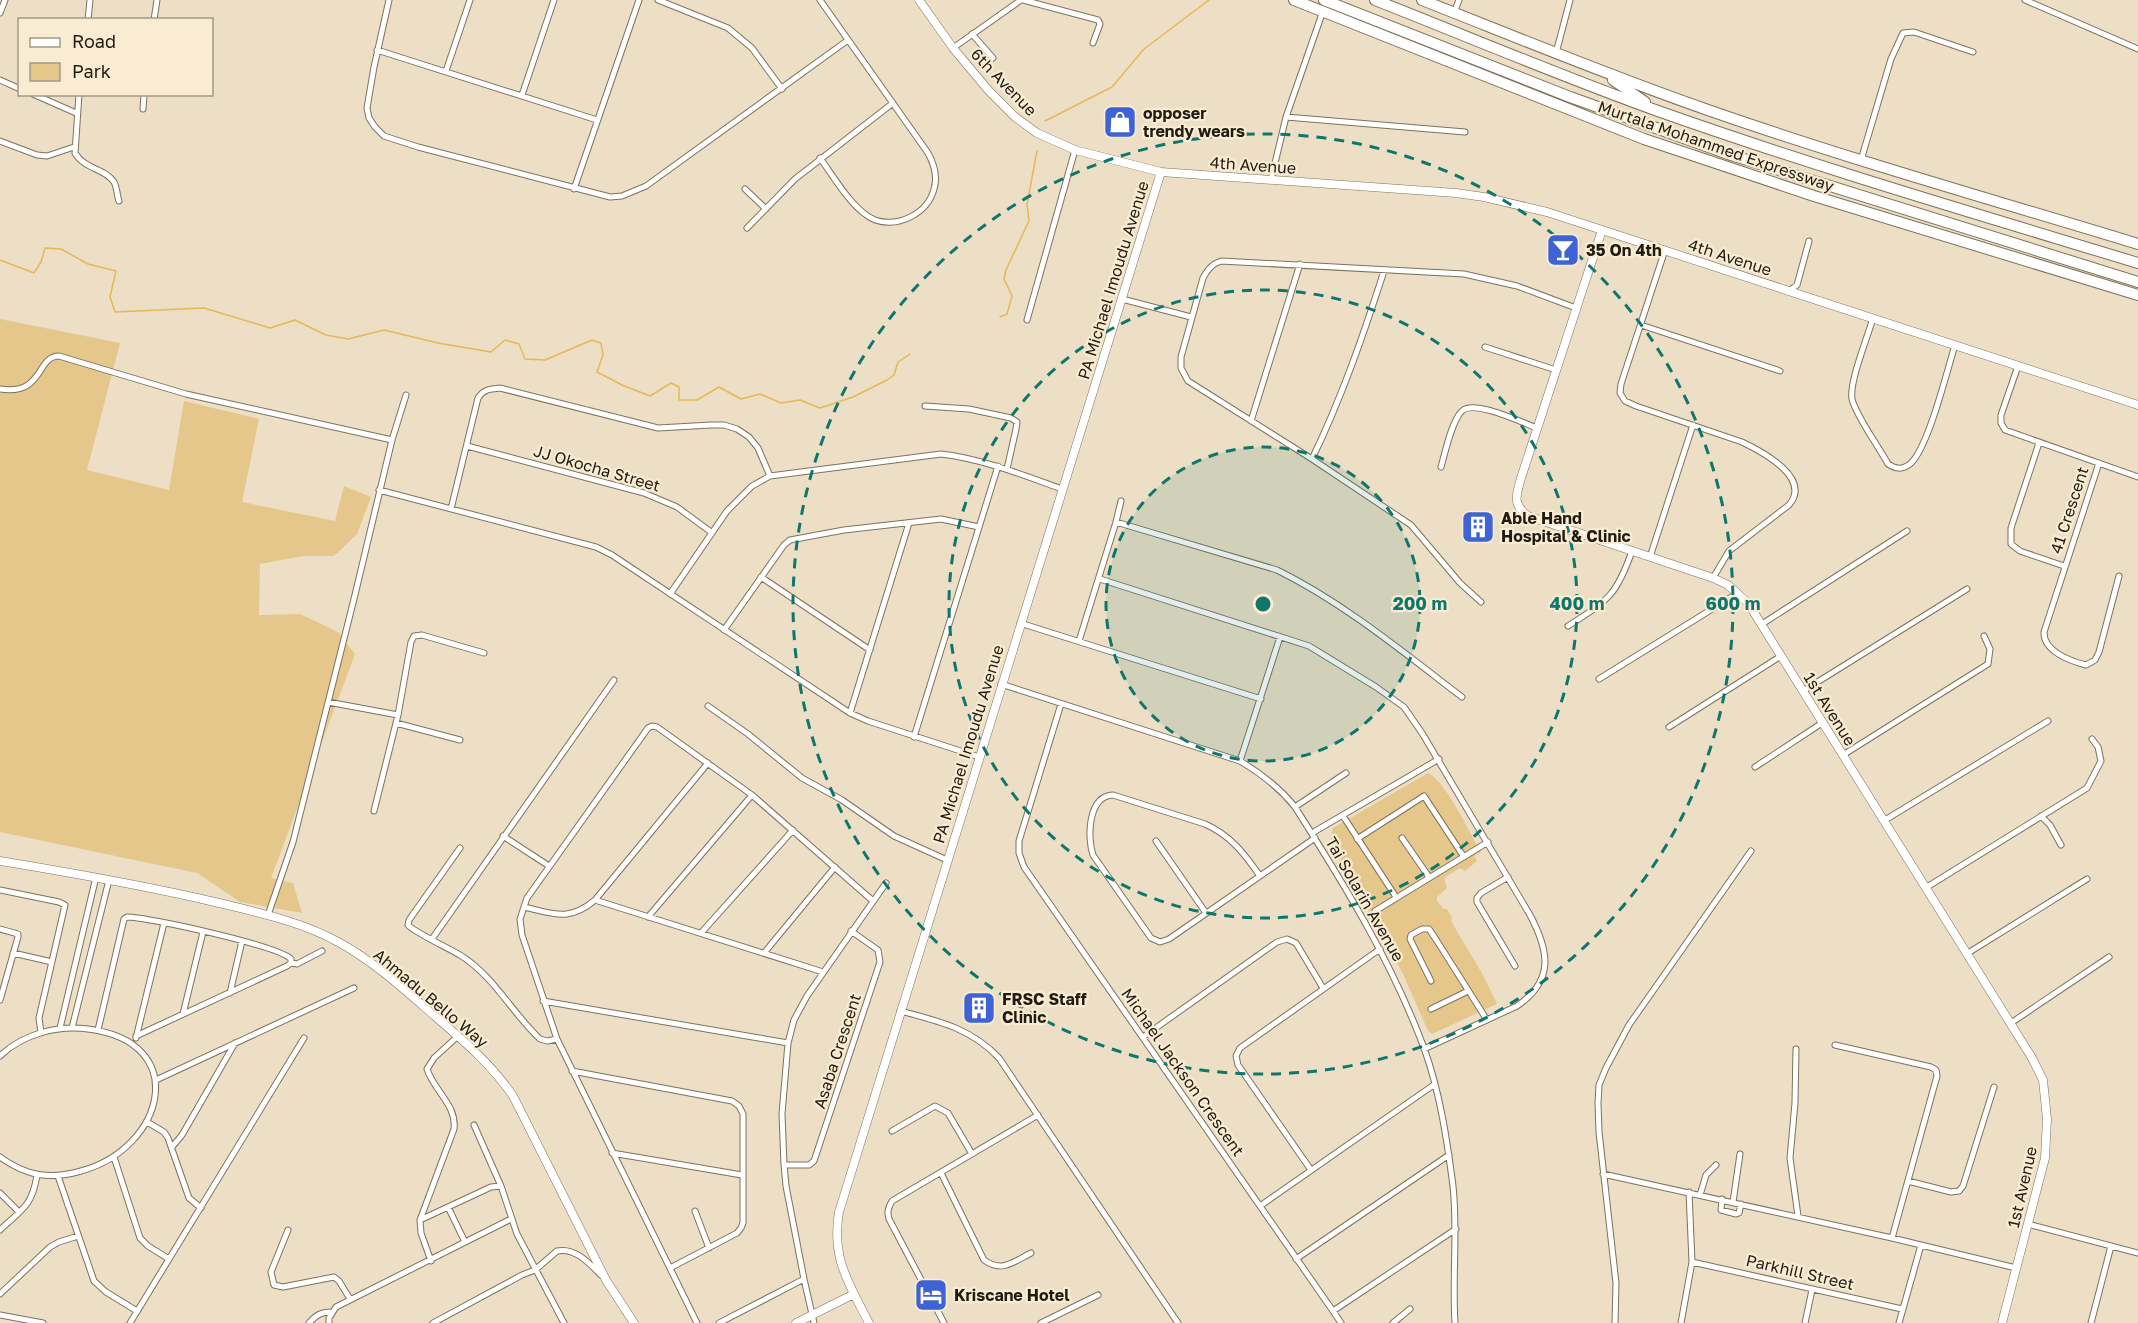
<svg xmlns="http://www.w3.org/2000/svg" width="2138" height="1323" font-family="'Golos Text',sans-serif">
	<rect width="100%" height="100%" fill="#ecdfc5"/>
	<!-- built -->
	<path fill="#e4d4b3" d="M1557 232 1583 240 1576 264 1551 255Z"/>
	<!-- green -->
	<path fill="#e6c78b" d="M0 319 120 343 87 470 169 490 184 401 259 419 242 502 335 521 344 486 371 497 357 534 334 556H303L260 564 259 615 300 614 338 632 355 654 271 878 293 883 302 913 240 902 197 873 0 832Z
		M1428 773C1446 781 1470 834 1481 852L1474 856 1477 861 1465 871 1460 868 1444 878 1447 888 1437 897V901L1444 909H1447L1452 918 1451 921 1483 975 1497 1004 1432 1034 1428 1031 1403 974 1330 842 1333 828Z"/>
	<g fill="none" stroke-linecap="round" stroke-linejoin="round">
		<!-- stream -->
		<path stroke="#e7b855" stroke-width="1.5" d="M1045 121 1112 87 1144 49 1209 0
			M0 260 34 273 41 262 45 248 61 249 88 264 116 271 110 297 115 312 204 308 270 328 295 320 326 335 348 339 384 330 438 343 491 352 505 340 519 344 525 359 545 360 592 340 601 343 603 355 597 372 622 385 650 396 671 383 679 387V400H697L719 387 741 399 760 394 781 403 800 400 820 408 853 397 887 380 894 375 898 362 910 354
			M1000 317 1007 314 1012 296 1004 279 1006 270 1029 221 1027 204 1037 151"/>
		<defs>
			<path id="street" d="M389 0 374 67 367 108 369 118 375 127 384 136 418 147 610 197 622 196 646 186 848 40
				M658 0 728 28 752 48 782 89
				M1023 0 1098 20 1100 24 1093 43
				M2025 0 2138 49
				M0 13 5 0
				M1454 13 1459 0
				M88 20 90 0
				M154 20 157 0
				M972 34 993 58
				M953 48 1021 0
				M377 50 597 120
				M1556 53 1570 0
				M446 71 470 0
				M0 80 20 89
				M33 94 76 113
				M79 94 75 153C84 169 106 169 114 182 117 187 117 196 119 201
				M522 95 554 0
				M143 109 144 94
				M1286 117 1465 132
				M0 141 37 155 47 156 74 147
				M820 158C834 177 853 211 875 220 899 228 928 213 934 189 938 176 934 164 928 153L820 0
				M1861 160 1891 59 1903 33 1914 32 1973 52
				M1271 180 1286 117 1323 11
				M574 189 639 0
				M745 189 766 209
				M747 228 795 179 893 103
				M1665 250 1621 384 1620 393 1625 401 1636 406 1742 442C1763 452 1812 478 1789 505L1729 551 1713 578
				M1790 290 1797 285 1809 241
				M1122 299 1191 317
				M1873 318C1868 336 1849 382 1852 399 1856 416 1879 447 1888 464 1896 469 1902 470 1910 464 1928 449 1947 371 1955 345
				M1027 320 1075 150
				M1641 325 1780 371
				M1485 347 1556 370
				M2018 366 2001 415V423L2005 430 2138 477
				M0 389C44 396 36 356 59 356L186 394 392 440 354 599 293 842 268 915
				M925 406 969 409 1011 418 1017 422 1016 429 1007 469
				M1251 421 1300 264
				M392 440 406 395
				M2039 443 2011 528V544L2020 551 2064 566
				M467 446 644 493 677 507 711 532
				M1312 459C1342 397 1363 336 1384 271
				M2099 463 2044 632C2043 651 2070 661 2086 665L2095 660 2099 652 2119 576
				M1441 467C1445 453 1452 420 1462 411 1474 399 1523 423 1537 428
				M379 490 596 547 612 555 850 713 868 721 979 757
				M451 509 478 398C484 389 490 389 500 388L658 428 711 425H724L737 429 749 437 758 448 770 476
				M1116 522 1121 501
				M1650 557 1693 425
				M761 577 870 650
				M1100 579 1309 646 1376 687 1404 707 1422 733 1530 915C1549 951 1555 980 1517 1006L1424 1049
				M670 594 727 511 752 486 770 476 941 454C983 459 1023 475 1062 489
				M1481 602 1460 583 1411 525 1312 459 1188 381 1181 368V357L1203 278C1208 269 1212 264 1221 261L1464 274 1517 286 1576 308
				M1020 623 1261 699
				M1762 624 1907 531
				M1568 626C1607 601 1616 597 1632 551
				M724 630 784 545 790 540 844 530 941 519 979 527
				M1079 641 1116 522 1277 570C1344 603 1403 652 1462 697
				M1599 679 1738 593
				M1001 684 1240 761C1262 774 1279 787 1295 807 1344 884 1392 962 1424 1048 1440 1092 1447 1140 1453 1186 1458 1232 1452 1277 1455 1323
				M1803 691 1967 589
				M328 702 398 715
				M1061 704 1019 841V853L1024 867 1333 1311 1456 1229
				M708 706 748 734 802 778 842 800 894 836 947 860
				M850 713 909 523
				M396 723 460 740
				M1669 727 1781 656
				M914 737 998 466
				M1843 755 1988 664 1990 649 1984 636
				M1240 761 1280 637
				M1755 767 1822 723
				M1295 807 1346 773
				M374 811 398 715 411 642 414 636 422 635 484 653
				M1343 816 1396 897
				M2041 816 2050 825 2061 845
				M1885 820 2048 721
				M1312 833 1439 759
				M503 836 549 866
				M1402 838 1429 877
				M1357 839 1424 796 1464 857
				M1156 841 1206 913
				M460 848 409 920 408 925C414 932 450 949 460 955 494 976 512 1013 540 1039L547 1041 557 1039
				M1260 876C1244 853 1230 835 1205 824L1113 795C1088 796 1087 837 1093 855L1151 938 1160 942 1169 939 1315 838
				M1508 877 1481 893 1477 898V902L1515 966
				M1927 887 2087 788 2101 761 2098 747 2092 739
				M0 890 59 902 65 905 39 1018 41 1033
				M595 900 708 763
				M524 907C554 914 569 922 595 900L823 972
				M1375 911 1488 842
				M648 917 752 795
				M0 929 18 934V937L0 1000
				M701 933 793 830
				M432 939 614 680
				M13 953 52 962
				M764 953 835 867
				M1968 953 2087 879
				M291 963 297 964 322 951
				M1431 981 1410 939 1411 935 1422 929H1429L1437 941 1487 1020
				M230 993 242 941
				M543 1001 788 1043
				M1431 1009 1468 991
				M900 1011C938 1021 971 1028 999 1058L1178 1323
				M183 1014 203 932
				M2011 1023 2109 957
				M60 1028 96 877
				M72 1028 109 880
				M98 1030 124 919 127 917C148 917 279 946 291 959V963L287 966 136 1036
				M1143 1037 1277 942 1287 939 1296 943 1323 988
				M136 1038 164 923
				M1835 1045 1931 1067 1936 1070 1937 1076 1892 1238
				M1796 1049 1795 1103 1790 1158 1798 1216
				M0 1056C23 1034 57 1025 88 1029 192 1042 165 1148 81 1171 50 1180 26 1176 0 1157
				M572 1071 732 1101 739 1106 743 1114V1223L741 1228 737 1233 670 1268
				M156 1080 354 988
				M147 1122 164 1132 168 1138 189 1198 201 1208
				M474 1125 501 1186
				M892 1131 935 1106 948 1113 972 1154
				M172 1147 182 1135 235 1043
				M612 1153 742 1175
				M114 1157 140 1238 148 1246 169 1259
				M784 1165H809L814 1161 880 962 878 950 851 931
				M1311 1170 1238 1065 1236 1056 1240 1048 1380 949
				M941 1173 984 1260C1002 1273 1013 1262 1031 1253
				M1603 1174 1892 1238 2016 1268
				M58 1176 94 1281 106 1292 137 1311
				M1908 1181 1951 1192 1959 1191 1963 1186 1994 1087
				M0 1193 19 1212
				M1700 1195 1706 1175 1716 1165
				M1722 1199 1721 1210 1736 1214 1739 1213 1741 1204
				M1733 1202 1740 1154
				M1260 1206 1435 1084
				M448 1207 465 1242
				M695 1211 709 1248
				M420 1220 491 1187 501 1186 517 1234 564 1323
				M2028 1224 2138 1253
				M0 1230C22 1209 32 1207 37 1175
				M288 1230 271 1272 274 1285 283 1287 334 1277 339 1281 350 1299
				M1296 1259 1449 1155
				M431 1261 421 1233 420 1220 454 1129C457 1105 434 1091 427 1069L434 1058 458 1036
				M1692 1262 1902 1309
				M0 1294 50 1247 59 1242 78 1236
				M1333 1311 1341 1323
				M0 1315 43 1323
				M130 1323 304 1038
				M309 1323C316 1315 321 1312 332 1312
				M329 1323V1318L336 1307 511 1219
				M433 1323 522 1275 535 1270 557 1251C575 1247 589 1263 601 1275
				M697 1323 557 1039 522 935 520 919 527 898 648 728 652 726 657 727 752 795 873 901
				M719 1323 804 1279
				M814 1323 804 1279 786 1186 784 1165 782 1114 788 1043 794 1020 807 996 886 883
				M944 1323 889 1219C887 1212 888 1208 892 1201L1038 1115
				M1041 1323 1098 1295
				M1393 1323 1410 1309
				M1615 1323 1616 1283 1599 1132 1598 1103 1599 1085 1606 1068 1629 1025 1751 851
				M1681 1323 1692 1262 1689 1192
				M1805 1323 1812 1290
				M1899 1323 1921 1245
				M2091 1323 2111 1246"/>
			<path id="secondary" d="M919 0 953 48 989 91 1015 117 1037 133 1075 150 1161 172 1456 193 1484 197 1547 212 2138 405
				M1602 230 1521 478C1516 496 1512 504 1528 516L1713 578 1728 585 1748 603 2032 1058 2043 1080 2047 1119 2045 1158 2002 1323
				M0 861C73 873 147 886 219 903 260 913 303 922 340 943 376 963 406 991 437 1018 465 1042 492 1065 513 1096L606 1280 634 1323
				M796 1323 854 1294
				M869 1323C849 1284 831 1258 839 1212L1161 172"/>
			<path id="highway" d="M1294 0 1644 139 1814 196 2138 295
				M1324 0 1570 97 1731 155 2138 282
				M1375 0C1469 37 1563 77 1658 111 1816 167 1977 214 2138 263
				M1422 0C1516 37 1610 76 1705 109 1848 159 1994 200 2138 244
				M1613 80 1645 102"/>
		</defs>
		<!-- street casing -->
		<use href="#street" stroke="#7e725b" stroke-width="7"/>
		<!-- secondary casing -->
		<use href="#secondary" stroke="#7e725b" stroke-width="9"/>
		<!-- highway casing -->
		<use href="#highway" stroke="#7e725b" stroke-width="12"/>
		<!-- street -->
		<use href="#street" stroke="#fff" stroke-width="5"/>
		<!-- secondary -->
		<use href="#secondary" stroke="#fff" stroke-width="8"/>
		<!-- highway -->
		<use href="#highway" stroke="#fff" stroke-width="10"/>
	</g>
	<!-- distance rings -->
	<circle cx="1263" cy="604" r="157" fill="#0f766e" fill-opacity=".12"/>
	<g fill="none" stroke="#0f766e" stroke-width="3" stroke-dasharray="10 8">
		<circle cx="1263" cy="604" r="157"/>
		<circle cx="1263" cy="604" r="314"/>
		<circle cx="1263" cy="604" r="470"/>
	</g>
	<!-- icons -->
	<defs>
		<symbol id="shop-square" viewBox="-11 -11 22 22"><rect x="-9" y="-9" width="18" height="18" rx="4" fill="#3f63d5" stroke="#f9ecd2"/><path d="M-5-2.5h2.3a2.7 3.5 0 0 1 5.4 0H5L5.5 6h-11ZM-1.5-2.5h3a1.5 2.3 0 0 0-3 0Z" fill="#fff"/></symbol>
		<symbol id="bar-square" viewBox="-11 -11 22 22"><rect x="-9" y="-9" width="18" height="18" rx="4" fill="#3f63d5" stroke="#f9ecd2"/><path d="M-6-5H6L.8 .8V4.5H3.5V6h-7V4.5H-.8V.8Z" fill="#fff"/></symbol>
		<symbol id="building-square" viewBox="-11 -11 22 22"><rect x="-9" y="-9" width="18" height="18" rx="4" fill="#3f63d5" stroke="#f9ecd2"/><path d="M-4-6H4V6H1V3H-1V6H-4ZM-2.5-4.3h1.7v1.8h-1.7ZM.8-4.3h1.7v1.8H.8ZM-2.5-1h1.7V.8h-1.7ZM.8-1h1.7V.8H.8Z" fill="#fff"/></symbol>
		<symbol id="hotel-square" viewBox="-11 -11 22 22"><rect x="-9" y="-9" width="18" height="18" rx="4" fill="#3f63d5" stroke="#f9ecd2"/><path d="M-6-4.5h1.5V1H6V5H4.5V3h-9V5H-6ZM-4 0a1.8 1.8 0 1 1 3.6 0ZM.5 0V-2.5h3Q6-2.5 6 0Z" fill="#fff"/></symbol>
	</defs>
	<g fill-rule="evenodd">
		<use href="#shop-square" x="1101" y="103" width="38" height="38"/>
		<use href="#bar-square" x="1544" y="231" width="38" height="38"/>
		<use href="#building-square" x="1459" y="508" width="38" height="38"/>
		<use href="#building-square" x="960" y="989" width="38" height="38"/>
		<use href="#hotel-square" x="912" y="1276" width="38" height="38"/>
	</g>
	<g text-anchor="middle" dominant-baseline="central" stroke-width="4.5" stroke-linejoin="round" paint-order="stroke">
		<!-- street labels -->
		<g font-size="16" fill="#211c13" stroke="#f9ecd2">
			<text transform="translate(1004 82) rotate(46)">6th Avenue</text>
			<text transform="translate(1716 146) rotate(19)">Murtala Mohammed Expressway</text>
			<text transform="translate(1253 165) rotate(4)">4th Avenue</text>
			<text transform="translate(1730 257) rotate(18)">4th Avenue</text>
			<text transform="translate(1113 280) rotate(-73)">PA Michael Imoudu Avenue</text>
			<text transform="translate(597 468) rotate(16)">JJ Okocha Street</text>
			<text transform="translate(2069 510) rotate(-72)">41 Crescent</text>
			<text transform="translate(1830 709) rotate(58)">1st Avenue</text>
			<text transform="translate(968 744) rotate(-73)">PA Michael Imoudu Avenue</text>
			<text transform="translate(1365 899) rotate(60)">Tai Solarin Avenue</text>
			<text transform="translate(431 998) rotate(40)">Ahmadu Bello Way</text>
			<text transform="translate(837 1051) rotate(-72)">Asaba Crescent</text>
			<text transform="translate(1183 1072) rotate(55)">Michael Jackson Crescent</text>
			<text transform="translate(2022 1187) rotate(-77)">1st Avenue</text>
			<text transform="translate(1800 1272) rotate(13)">Parkhill Street</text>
		</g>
		<!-- poi labels -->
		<g font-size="16" font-weight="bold" fill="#211c13" stroke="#f9ecd2" text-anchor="start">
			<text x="1143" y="113">opposer<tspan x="1143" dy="18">trendy wears</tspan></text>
			<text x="1586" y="250">35 On 4th</text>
			<text x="1501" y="518">Able Hand<tspan x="1501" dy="18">Hospital &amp; Clinic</tspan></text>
			<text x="1002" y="999">FRSC Staff<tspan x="1002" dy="18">Clinic</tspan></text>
			<text x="954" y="1295">Kriscane Hotel</text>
		</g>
	</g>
	<circle cx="1263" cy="604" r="9" fill="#0f766e" stroke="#f9ecd2" stroke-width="3"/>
	<g font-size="18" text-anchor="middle" font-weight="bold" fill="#0f766e" stroke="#f9ecd2" stroke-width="4.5" stroke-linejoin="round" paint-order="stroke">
		<text x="1420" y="610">200 m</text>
		<text x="1577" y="610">400 m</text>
		<text x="1733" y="610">600 m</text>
	</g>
	<!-- legend -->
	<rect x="18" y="18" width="195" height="78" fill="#f9ecd2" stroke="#a39986" stroke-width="1.5"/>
	<rect x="30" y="38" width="30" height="9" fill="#ffffff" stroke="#a39986" stroke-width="1.5"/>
	<text x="72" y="48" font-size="18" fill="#211c13">Road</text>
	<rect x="30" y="63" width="30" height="18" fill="#e6c78b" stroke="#a39986" stroke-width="1.5"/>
	<text x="72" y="78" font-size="18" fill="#211c13">Park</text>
</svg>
